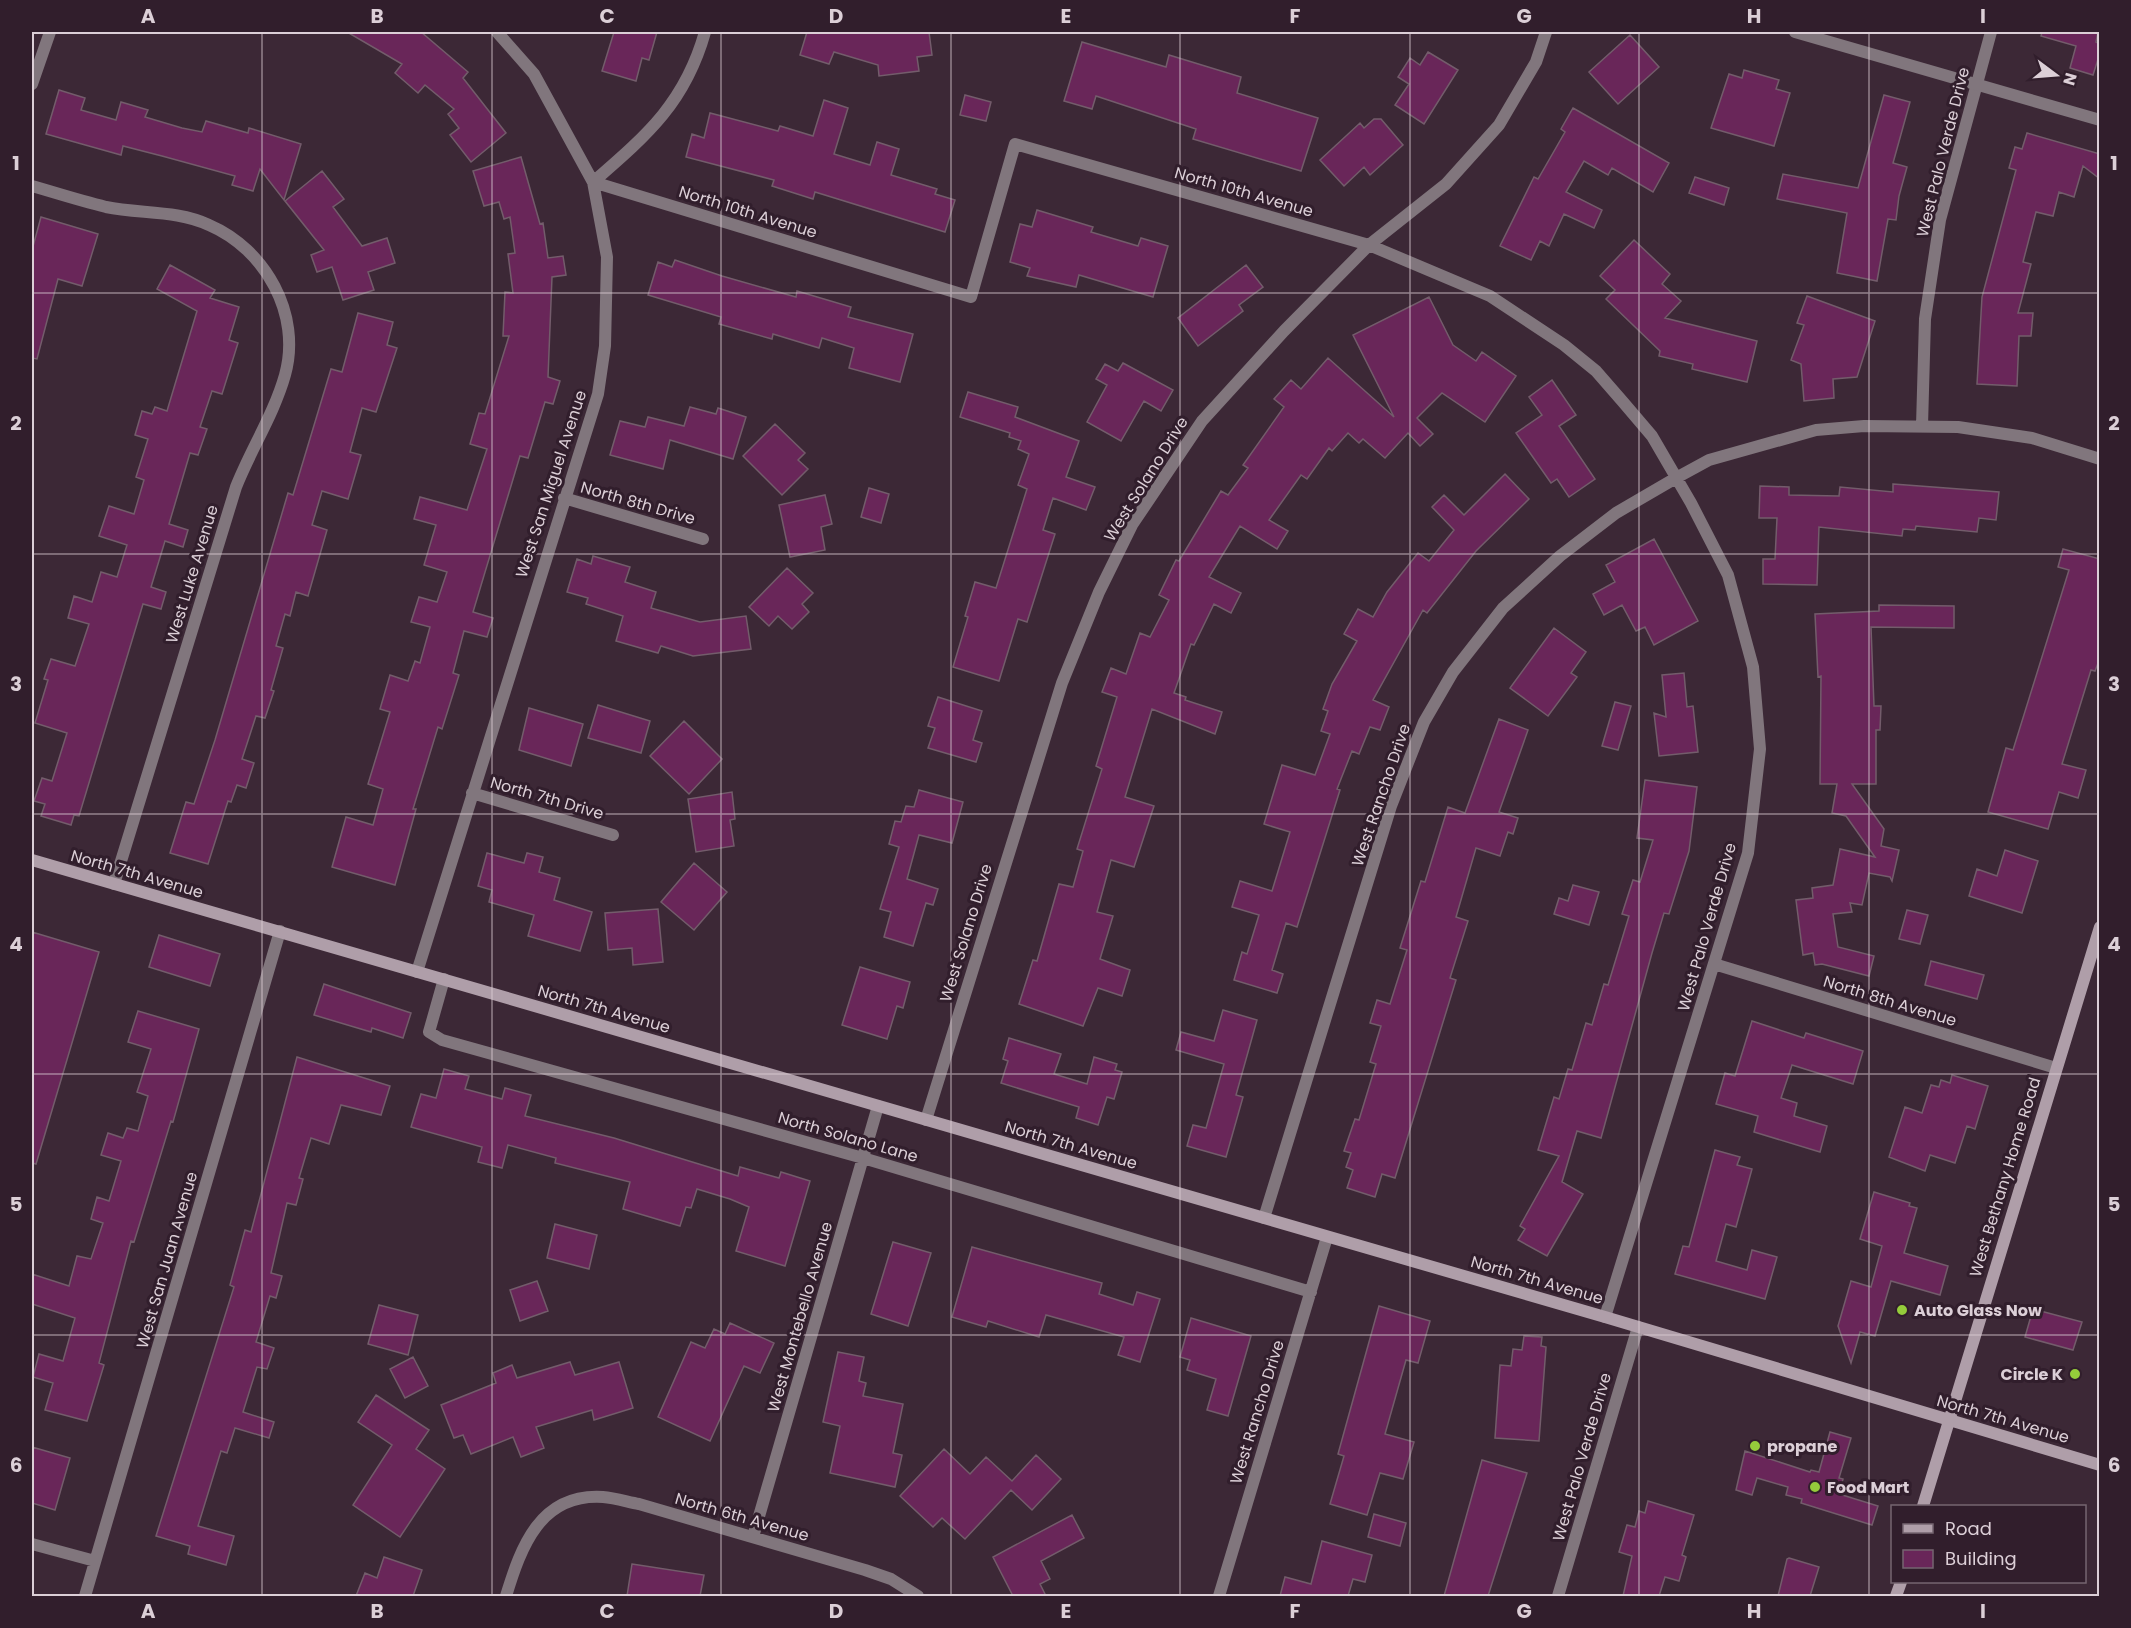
<svg xmlns="http://www.w3.org/2000/svg" width="2131" height="1628" font-family="Poppins,sans-serif">
	<rect width="100%" height="100%" fill="#3c2836"/>
	<!-- building -->
	<path fill="#692659" stroke="#735c6b" stroke-width="1.5" d="M347 32H421L468 72 463 78 506 133 471 162 450 135 459 128 448 114 454 109 425 85 418 93 395 73 402 64Z
		M614 32H657L649 60 642 58 636 81 602 71Z
		M807 32H929L932 55 917 57 919 71 879 76 878 65 834 52 829 64 800 55Z
		M2042 32H2098L2096 42 2100 44V53L2093 75 2070 68 2076 46 2041 36Z
		M1630 35 1659 67 1618 104 1589 72Z
		M1082 42 1166 67 1169 55 1241 77 1237 93 1318 118 1301 171 1193 139 1196 129 1096 96 1092 109 1064 101Z
		M1428 52 1458 70 1424 124 1395 105 1409 84 1398 77 1410 58 1420 65Z
		M1744 70 1779 80 1776 89 1790 93 1774 146 1711 128 1729 74 1742 78Z
		M59 90 85 98 81 110 116 120 121 102 148 110 145 117 182 128 202 132 206 121 248 133 249 128 301 144 284 200 260 169 253 191 232 185 235 176 162 156 123 146 121 155 46 134Z
		M965 95 991 102 986 121 960 115Z
		M1884 95 1910 102 1893 163 1907 167 1899 196 1896 220 1888 219 1877 281 1837 273 1847 213 1777 199 1783 174 1858 188Z
		M824 100 848 108 834 154 870 165 877 142 899 149 891 175 937 189 935 194 955 200 945 232 815 192 813 199 772 186 774 180 686 157 692 134 704 138 710 113 778 131 780 126 813 136Z
		M1573 108 1669 163 1653 192 1612 168 1608 175 1584 161 1566 192 1602 210 1594 228 1564 214 1549 246 1540 241 1531 260 1500 246 1534 177 1538 179 1565 132 1561 129Z
		M1374 119H1381L1403 145 1370 175 1364 167 1344 186 1320 160 1360 123 1364 128Z
		M2027 133 2100 154V179L2083 166 2074 197 2059 192 2053 216 2036 212 2023 262 2031 264 2018 313H2033L2031 336H2019L2017 386 1977 384 1982 297 2016 170 2009 168 2015 147 2022 149Z
		M521 157 540 224 543 223 548 258 563 256 566 275 552 277 548 377 560 381 553 404 545 402 528 458 520 456 473 612 493 618 487 637 464 631 453 673 459 675 442 729 438 727 413 809H416L395 885 332 867 346 817 373 825 383 789 368 784 390 712 380 709 390 675 408 681 415 661 420 663 430 627 411 622 419 597 437 602 447 572 424 565 436 525 414 519 420 497 467 510 487 449 470 444 479 413 485 414 509 336H503L505 292 513 293 508 254 515 253 510 217 504 219 499 202 484 206 473 171Z
		M322 171 344 199 333 207 362 246 387 238 395 263 368 272 374 290 343 300 332 267 317 272 311 255 324 250 285 201Z
		M1695 177 1729 188 1724 205 1689 193Z
		M1037 210 1093 227 1091 232 1138 246 1141 238 1168 246 1153 297 1079 275 1076 287 1027 276 1030 268 1010 262 1020 224 1032 227Z
		M41 217 98 234 82 286 58 279 37 359 32 358V250Z
		M1634 240 1670 274 1662 284 1681 301 1665 318 1757 341 1747 382 1692 369 1693 364 1659 356 1660 351 1606 299 1615 290 1600 276Z
		M675 260 722 276 796 297 797 291 851 307 848 317 913 334 900 382 849 368 854 348 822 338 819 348 773 334 772 339 719 324 721 317 648 295 658 262 672 267Z
		M170 265 215 290 210 298 239 307 229 340 238 343 222 394 212 391 200 427 207 429 198 455 190 453 169 524 188 530 183 547 165 541 151 587 166 592 161 609 143 604 79 816 74 815 71 825 41 816 45 804 34 801 42 778 52 781 67 733 35 723 48 680 44 679 51 659 75 666 89 624 68 618 74 596 92 602 101 572 117 577 127 545 99 536 109 506 134 514 144 480 136 477 148 439 135 435 142 411 152 414 155 407 167 411 197 311 157 289Z
		M1246 265 1263 287 1239 305 1243 311 1198 346 1178 318Z
		M1807 296 1875 321 1857 377 1833 379 1834 398 1804 401 1801 364 1791 360 1804 325 1797 323Z
		M1429 297 1453 345 1476 361 1482 352 1516 376 1485 422 1442 393 1417 418 1433 434 1420 446 1408 433 1385 458 1363 439 1359 443 1348 433 1332 451 1329 448 1307 479 1301 475 1269 520 1288 531 1277 549 1240 526 1209 577 1241 593 1231 613 1214 604 1194 645 1191 644 1174 693 1186 697 1185 700 1222 712 1215 734 1152 709 1125 797 1154 806 1134 867 1111 860 1097 912 1113 916 1100 959 1130 970 1122 996 1098 988 1083 1026 1019 1004 1033 960 1037 961 1059 884 1073 887 1083 851 1077 849 1102 769 1096 766 1117 697 1102 692 1111 668 1126 674 1140 633 1150 637 1169 600 1159 595 1176 560 1179 561 1221 491 1228 495 1248 468 1243 465 1284 407 1274 399 1291 380 1301 389 1328 358 1394 417 1353 335Z
		M358 313 393 322 387 345 397 348 376 412 362 408 350 452 361 455 348 499 322 491 312 525 327 530 308 596 296 592 290 616 285 614 276 646 283 648 271 690 274 691 265 718 256 716 242 759 254 763 246 788 237 785 231 802 228 801 208 864 170 853 186 802 194 804 215 740 288 493 293 495 331 369 342 372Z
		M1123 363 1173 390 1161 411 1144 401 1121 441 1087 422 1107 385 1096 379 1105 364 1118 371Z
		M1552 380 1576 415 1559 426 1595 479 1569 497 1557 479 1551 483 1516 433 1542 415 1529 397Z
		M968 392 1018 407 1015 417 1079 441 1066 477 1095 487 1086 510 1053 498 1043 530 1055 534 1027 622 1018 619 999 681 953 667 968 617 965 616 975 582 996 588 1027 489 1018 485 1029 454 1018 449 1021 441 1009 437 1010 433 960 417Z
		M690 407 716 414 718 408 746 417 733 459 670 440 663 469 610 455 620 421 645 427 648 417 684 426Z
		M775 424 805 453 798 460 808 469 782 495 743 456Z
		M1505 474 1529 499 1476 551 1427 613 1423 610 1373 700 1389 707 1380 730 1370 727 1359 754 1352 751 1337 789 1340 790 1297 927 1286 923 1272 970 1283 974 1277 993 1234 980 1242 952 1247 954 1259 915 1232 907 1240 881 1272 891 1290 832 1264 824 1282 765 1315 775 1330 734 1321 731 1328 711 1323 709 1332 684 1357 641 1344 634 1358 609 1373 617 1387 592 1418 553 1429 561 1454 530 1432 507 1444 495 1464 515Z
		M1893 484 1999 492 1996 520 1979 518 1977 532 1916 526 1915 530 1903 529 1902 536 1819 527 1817 585 1763 584V559H1775L1777 518H1759L1760 486 1789 487V495L1839 496 1840 487 1893 492Z
		M869 488 889 494 881 523 861 517Z
		M825 495 832 524 821 527 825 550 790 557 779 505Z
		M1654 539 1698 621 1654 645 1645 627 1636 631 1622 605 1604 615 1593 594 1615 582 1606 565Z
		M2063 549 2100 559V658L2095 671 2091 670 2062 764 2086 770 2078 798 2059 792 2048 829 1988 812 2006 748 2013 750 2069 570 2058 567Z
		M593 556 630 567 625 582 656 592 651 608 700 622 746 616 751 649 693 656 661 646 658 653 616 641 623 616 586 604 588 598 567 592 577 559 591 564Z
		M787 568 813 593 802 604 809 612 792 629 778 616 769 626 749 607Z
		M1879 605 1954 606V628L1871 627 1874 706H1881L1880 730H1876V784H1852L1884 829 1881 846 1899 850 1892 881 1890 877 1869 873 1862 905 1850 903 1852 912 1833 914 1838 947 1874 956 1869 976 1822 964 1815 965 1813 953 1803 955 1796 900 1813 898 1812 888 1833 885 1840 849 1875 857 1846 816 1832 813 1837 784H1820L1821 676 1818 677 1815 614 1879 611Z
		M1554 628 1586 652 1571 673 1577 677 1548 716 1510 688Z
		M1684 673 1687 707 1693 706 1698 752 1659 756 1654 713 1666 717 1662 675Z
		M938 697 982 711 973 740 982 743 976 762 928 748 935 728 928 726Z
		M1615 702 1631 706 1618 750 1602 746Z
		M598 705 650 721 641 753 588 738Z
		M529 708 583 724 571 766 519 750Z
		M1499 719 1528 730 1499 812 1518 818 1513 834 1508 832 1500 856 1476 848 1456 917 1468 921 1450 978 1456 980 1395 1178 1382 1174 1375 1197 1347 1188 1353 1170 1346 1167 1351 1153 1344 1151 1355 1119 1359 1120 1376 1064 1370 1062 1381 1026 1370 1023 1377 1000 1390 1004 1407 950 1400 948 1421 881 1425 882 1448 807 1465 813Z
		M684 721 722 759 689 794 650 756Z
		M1645 780 1697 787 1689 851 1669 914 1664 913 1652 953 1601 1138 1577 1131 1562 1182 1583 1194 1547 1256 1518 1240 1525 1229 1520 1226 1559 1156 1538 1150 1554 1097 1559 1099 1568 1069 1572 1070 1586 1023 1592 1025 1604 984 1608 985 1629 916 1622 914 1633 880 1640 882 1653 840 1637 838Z
		M919 790 963 802 952 843 919 835 907 879 938 889 933 905 926 903 913 946 884 937 891 912 880 909 899 847 889 844 895 821 901 822 906 806 914 807Z
		M732 792 735 819 730 820 734 846 696 852 688 799Z
		M2005 850 2038 861 2022 913 1969 896 1977 869 1997 876Z
		M487 853 524 863 527 853 543 857 539 872 560 878 554 900 592 912 580 951 528 936 534 915 489 902 492 890 478 886Z
		M694 863 727 892 694 930 661 902Z
		M1573 885 1599 892 1589 925 1554 914 1559 898 1568 901Z
		M658 909 663 962 633 965 632 948 608 950 605 913Z
		M1907 910 1928 915 1920 944 1899 939Z
		M32 932 99 952 36 1164 32 1163Z
		M159 935 220 954 210 986 149 967Z
		M1931 961 1984 975 1977 999 1925 985Z
		M860 967 910 982 903 1008 897 1006 887 1039 842 1025Z
		M324 984 411 1013 403 1038 372 1028 371 1032 314 1015Z
		M1223 1010 1257 1020 1236 1095 1243 1097 1226 1157 1187 1146 1193 1125 1206 1128 1224 1064 1176 1050 1181 1032 1214 1041Z
		M138 1011 199 1029 173 1122 171 1121 134 1242 131 1241 99 1363 104 1365 87 1421 45 1410 53 1383 33 1377 39 1354 63 1361 75 1318 32 1304V1274L69 1286 77 1256 91 1259 103 1223 91 1219 97 1197 109 1201 121 1161 101 1155 108 1133 123 1138 127 1128 138 1131 148 1096 137 1092 151 1049 128 1042Z
		M1752 1021 1804 1038 1806 1033 1863 1051 1853 1084 1792 1065 1781 1098 1797 1103 1794 1116 1827 1126 1820 1152 1754 1132 1758 1116 1716 1104 1725 1073 1735 1076Z
		M1009 1038 1061 1054 1054 1074 1087 1084 1094 1057 1117 1064 1115 1070 1122 1072 1114 1099 1107 1097 1098 1125 1076 1118 1079 1107 1001 1083 1008 1061 1003 1059Z
		M297 1057 390 1086 381 1115 341 1105 329 1144 311 1138 299 1178 303 1179 296 1205 287 1203 271 1273 282 1276 276 1298 270 1296 256 1342 274 1348 267 1369 257 1367 243 1412 274 1422 269 1438 235 1428 227 1453 221 1451 198 1526 234 1536 226 1565 188 1554 190 1546 156 1536 234 1287 230 1285 245 1230 251 1232Z
		M444 1069 469 1076 465 1089 502 1099 505 1088 531 1095 525 1116 614 1138 738 1176 740 1167 779 1178 781 1172 810 1181 785 1266 736 1251 749 1207 730 1199 697 1189 691 1208 686 1207 680 1226 623 1209 630 1182 555 1163 556 1158 508 1145 502 1168 478 1162 482 1147 411 1127 421 1094 436 1098Z
		M1952 1075 1988 1086 1975 1129 1967 1126 1955 1163 1930 1155 1925 1171 1889 1157 1905 1107 1922 1113 1931 1085 1939 1087 1941 1080 1950 1083Z
		M1715 1150 1740 1157 1737 1165 1752 1169 1736 1227 1726 1224 1716 1261 1747 1270 1752 1250 1777 1257 1765 1299 1675 1274 1683 1246 1689 1247Z
		M1874 1192 1910 1203 1909 1206 1917 1208 1904 1253 1948 1266 1940 1295 1891 1281 1875 1336 1860 1332 1851 1363 1838 1326 1851 1281 1871 1287 1882 1246 1860 1239Z
		M555 1224 597 1235 589 1269 547 1258Z
		M893 1242 931 1253 908 1326 871 1314Z
		M972 1247 1102 1283 1099 1294 1133 1305 1137 1292 1160 1299 1140 1362 1118 1355 1124 1337 1046 1315 1039 1337 988 1321 986 1327 952 1317Z
		M537 1281 548 1311 520 1321 510 1290Z
		M379 1305 418 1315 408 1355 368 1344Z
		M1379 1306 1430 1321 1418 1363 1406 1360 1385 1434 1414 1442 1403 1479 1380 1473 1367 1515 1330 1504 1344 1456 1338 1454Z
		M2033 1309 2082 1322 2073 1350 2025 1337Z
		M1191 1318 1251 1336 1228 1416 1207 1410 1216 1379 1187 1370 1190 1360 1180 1357Z
		M730 1323 774 1343 760 1373 744 1366 710 1441 658 1417 691 1342 705 1348 714 1329 725 1334Z
		M1524 1336 1542 1337 1541 1346 1546 1347 1539 1441 1495 1438 1500 1365 1511 1366 1513 1349 1522 1350Z
		M838 1352 864 1357 859 1381 866 1383 863 1396 903 1404 893 1453 902 1455 895 1487 830 1473 840 1426 823 1422Z
		M413 1357 428 1386 405 1398 390 1369Z
		M570 1362 575 1375 619 1362 633 1408 594 1420 592 1410 536 1427 544 1448 521 1457 513 1437 471 1454 463 1435 454 1438 441 1405 496 1383 493 1373 512 1365 517 1378Z
		M376 1395 429 1430 416 1449 445 1469 400 1537 353 1505 392 1445 358 1422Z
		M1830 1432 1851 1438 1839 1478 1843 1479 1839 1494 1878 1506 1872 1525 1801 1503 1802 1499 1786 1495 1788 1487 1757 1478 1752 1495 1736 1490 1745 1451 1810 1472 1811 1470 1819 1472Z
		M32 1447 70 1458 55 1510 32 1503Z
		M944 1449 970 1474 986 1457 1012 1481 1036 1455 1061 1479 1032 1510 1011 1490 965 1539 942 1518 933 1527 900 1496Z
		M1482 1460 1527 1473 1488 1596H1444Z
		M1648 1501 1694 1515 1682 1555 1686 1557 1679 1581 1665 1577 1659 1596H1623L1632 1556 1619 1552 1627 1525 1635 1527 1639 1511 1645 1513Z
		M1374 1514 1406 1523 1400 1546 1368 1537Z
		M1072 1515 1084 1538 1041 1561 1050 1579 1040 1584 1046 1596H1013L993 1557Z
		M1322 1541 1372 1555 1365 1582 1353 1579 1348 1596H1280L1285 1577 1311 1584Z
		M384 1557 422 1570 413 1596H356L365 1573 377 1578Z
		M1789 1558 1819 1567 1810 1596H1778L1787 1559Z
		M632 1564 704 1575 700 1596H627Z"/>
	<g fill="none" stroke-linecap="round" stroke-linejoin="round">
		<!-- minor -->
		<path stroke="#81767d" stroke-width="12" d="M497 32 534 74 593 182 971 297 1015 144 1369 245 1490 296 1564 345 1596 371 1623 402 1652 436 1691 503 1728 575 1753 667 1760 749 1748 853 1605 1317
			M32 84 50 32
			M32 186C56 193 81 201 106 207 140 214 177 210 209 225 265 249 302 314 285 375 274 414 251 449 236 487L114 884
			M1922 426 1925 319 1940 220 1991 32
			M564 498 703 539
			M472 793 613 835
			M1714 964 2056 1068
			M417 972 598 394 605 346 607 257 593 182C647 135 685 103 705 32
			M444 979 429 1032 442 1040 863 1158 1311 1292
			M926 1120 1062 683 1099 592 1132 525 1202 421 1284 331 1369 245 1446 184 1499 125 1536 62 1546 32
			M1264 1218 1391 806 1424 722 1453 672 1503 608 1560 556 1616 513 1676 478 1709 460 1816 430 1864 426 1958 427 2032 438 2100 459
			M753 1537 878 1106
			M32 1544 95 1561
			M85 1596 280 931
			M506 1596C521 1547 540 1493 603 1497 615 1498 628 1502 639 1504L865 1570 891 1579 918 1596
			M1219 1596 1327 1237
			M1558 1596 1638 1327"/>
		<!-- tertiary -->
		<path stroke="#81767d" stroke-width="12" d="M1795 32 2100 120"/>
		<!-- secondary -->
		<path stroke="#af9ea9" stroke-width="12" d="M32 860 1605 1317 2100 1465
			M1923 1506 2100 927
			M1896 1596 1901 1582"/>
	</g>
	<!-- grid -->
	<path fill="none" stroke="#dccfd7" stroke-width="1.5" stroke-opacity="0.55" d="M262 32V1596M492 32V1596M721 32V1596M951 32V1596M1180 32V1596M1410 32V1596M1639 32V1596M1869 32V1596M32 293H2100M32 554H2100M32 814H2100M32 1074H2100M32 1335H2100"/>
	<!-- markers -->
	<g fill="#95cc3b" stroke="#311e2c" stroke-width="2">
		<circle cx="1902" cy="1310" r="6"/>
		<circle cx="2075" cy="1374" r="6"/>
		<circle cx="1755" cy="1446" r="6"/>
		<circle cx="1815" cy="1487" r="6"/>
	</g>
	<g text-anchor="middle" dominant-baseline="central" stroke-width="6" stroke-linejoin="round" paint-order="stroke">
		<!-- street labels -->
		<g font-size="16" fill="#dccfd7" stroke="#311e2c">
			<text transform="translate(1943 152) rotate(-76)">West Palo Verde Drive</text>
			<text transform="translate(1244 192) rotate(16)">North 10th Avenue</text>
			<text transform="translate(748 212) rotate(17)">North 10th Avenue</text>
			<text transform="translate(1146 479) rotate(-58)">West Solano Drive</text>
			<text transform="translate(551 484) rotate(-72)">West San Miguel Avenue</text>
			<text transform="translate(638 503) rotate(16)">North 8th Drive</text>
			<text transform="translate(192 574) rotate(-73)">West Luke Avenue</text>
			<text transform="translate(1381 795) rotate(-71)">West Rancho Drive</text>
			<text transform="translate(547 798) rotate(16)">North 7th Drive</text>
			<text transform="translate(137 874) rotate(16)">North 7th Avenue</text>
			<text transform="translate(1707 927) rotate(-74)">West Palo Verde Drive</text>
			<text transform="translate(966 933) rotate(-73)">West Solano Drive</text>
			<text transform="translate(1890 1001) rotate(17)">North 8th Avenue</text>
			<text transform="translate(604 1009) rotate(16)">North 7th Avenue</text>
			<text transform="translate(848 1137) rotate(16)">North Solano Lane</text>
			<text transform="translate(1071 1145) rotate(16)">North 7th Avenue</text>
			<text transform="translate(2005 1177) rotate(-73)">West Bethany Home Road</text>
			<text transform="translate(167 1260) rotate(-74)">West San Juan Avenue</text>
			<text transform="translate(1537 1280) rotate(16)">North 7th Avenue</text>
			<text transform="translate(800 1317) rotate(-74)">West Montebello Avenue</text>
			<text transform="translate(1257 1412) rotate(-73)">West Rancho Drive</text>
			<text transform="translate(2003 1419) rotate(16)">North 7th Avenue</text>
			<text transform="translate(1582 1457) rotate(-74)">West Palo Verde Drive</text>
			<text transform="translate(742 1517) rotate(16)">North 6th Avenue</text>
		</g>
		<!-- poi labels -->
		<g font-size="16" font-weight="bold" fill="#dccfd7" stroke="#311e2c" text-anchor="start">
			<text x="1914" y="1310">Auto Glass Now</text>
			<text x="2063" y="1374" text-anchor="end">Circle K</text>
			<text x="1767" y="1446">propane</text>
			<text x="1827" y="1487">Food Mart</text>
		</g>
	</g>
	<!-- border -->
	<rect width="2131" height="1628" fill="none" stroke="#311e2c" stroke-width="66"/>
	<!-- legend -->
	<rect x="1891" y="1505" width="195" height="78" fill="#311e2c" stroke="#756570" stroke-width="1.5"/>
	<rect x="1903" y="1524" width="30" height="9" fill="#af9ea9" stroke="#756570" stroke-width="1.5"/>
	<text x="1945" y="1535" font-size="18" fill="#dccfd7">Road</text>
	<rect x="1903" y="1550" width="30" height="18" fill="#692659" stroke="#756570" stroke-width="1.5"/>
	<text x="1945" y="1565" font-size="18" fill="#dccfd7">Building</text>
	<!-- north arrow -->
	<g transform="translate(2056 75) rotate(106)" stroke="#311e2c" stroke-width="4.5" paint-order="stroke">
	<path d="M0-4.5L10 22L0 15L-10 22Z" fill="#dccfd7"/>
	<text y="-9" font-size="16" font-weight="bold" text-anchor="middle" fill="#dccfd7">N</text>
	</g>
	<rect x="33" y="33" width="2065" height="1562" fill="none" stroke="#dccfd7" stroke-width="2"/>
	<g font-size="20" text-anchor="middle" font-weight="bold" fill="#dccfd7">
		<text x="148" y="23">A</text>
		<text x="377" y="23">B</text>
		<text x="607" y="23">C</text>
		<text x="836" y="23">D</text>
		<text x="1066" y="23">E</text>
		<text x="1295" y="23">F</text>
		<text x="1524" y="23">G</text>
		<text x="1754" y="23">H</text>
		<text x="1983" y="23">I</text>
		<text x="16" y="170">1</text>
		<text x="2114" y="170">1</text>
		<text x="16" y="430">2</text>
		<text x="2114" y="430">2</text>
		<text x="16" y="691">3</text>
		<text x="2114" y="691">3</text>
		<text x="16" y="951">4</text>
		<text x="2114" y="951">4</text>
		<text x="16" y="1211">5</text>
		<text x="2114" y="1211">5</text>
		<text x="16" y="1472">6</text>
		<text x="2114" y="1472">6</text>
		<text x="148" y="1618">A</text>
		<text x="377" y="1618">B</text>
		<text x="607" y="1618">C</text>
		<text x="836" y="1618">D</text>
		<text x="1066" y="1618">E</text>
		<text x="1295" y="1618">F</text>
		<text x="1524" y="1618">G</text>
		<text x="1754" y="1618">H</text>
		<text x="1983" y="1618">I</text>
	</g>
</svg>
